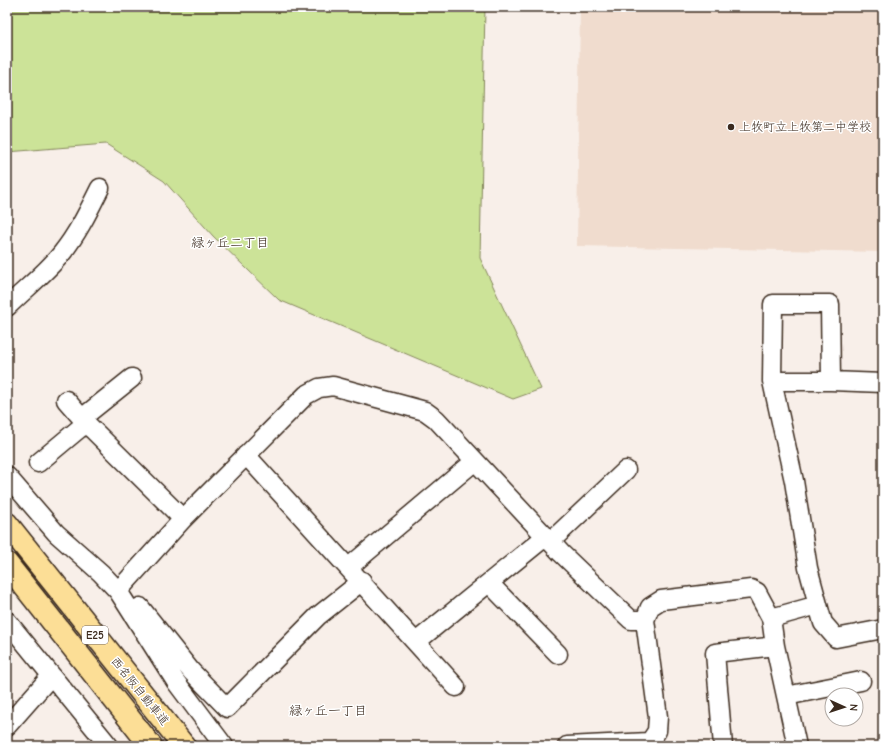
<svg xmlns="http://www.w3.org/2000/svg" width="890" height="753" font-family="'Comic Neue','Klee One',sans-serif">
	<rect width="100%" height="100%" fill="#f8efe9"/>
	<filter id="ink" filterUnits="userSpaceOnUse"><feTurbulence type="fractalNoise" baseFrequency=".025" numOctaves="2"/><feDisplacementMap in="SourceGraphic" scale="8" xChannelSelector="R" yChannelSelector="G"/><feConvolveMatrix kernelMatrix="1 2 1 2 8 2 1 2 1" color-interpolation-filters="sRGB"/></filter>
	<g filter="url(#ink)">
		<!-- built -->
		<path fill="#f0dcce" d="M580 7H883V252L577 246Z"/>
		<!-- green -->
		<path fill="#cce398" stroke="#84865b" d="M7 7H485L480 258 541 389 513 399 279 300 213 236 164 181 106 144 7 152Z"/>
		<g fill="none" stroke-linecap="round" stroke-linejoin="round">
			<defs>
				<path id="street" d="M7 307C25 289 46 273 62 253 78 233 89 210 100 188
					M772 381H831L883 383
					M831 381 830 304H773L772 381 794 481 808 568 823 623 836 638 883 629
					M66 400 86 423 183 519
					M82 418 132 378
					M246 455 456 687
					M38 463 86 423
					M7 476 56 533 101 573 118 591 176 682 224 746
					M550 542 626 470
					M349 567 475 461
					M489 583 558 654
					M118 591 183 519 306 395 319 388 333 386 425 411 436 419 561 553 631 620H645
					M140 607 191 671 227 708 318 616 362 581
					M771 618 818 605
					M7 621 109 746
					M416 642 545 537
					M786 696 861 681
					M7 726 51 676
					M567 746 649 742
					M647 746 657 731 658 717 645 620 650 607 661 600 751 589 757 592 771 618 775 646 797 746
					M723 746 715 653 775 646"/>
				<path id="highway" d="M7 524 184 746
					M7 564 151 746"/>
			</defs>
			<!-- street casing -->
			<use href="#street" stroke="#3b2a1e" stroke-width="21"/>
			<!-- highway casing -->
			<use href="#highway" stroke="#3b2a1e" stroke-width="25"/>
			<!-- street -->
			<use href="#street" stroke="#fff" stroke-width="18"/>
			<!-- highway -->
			<use href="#highway" stroke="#fcde96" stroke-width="22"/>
		</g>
	</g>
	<!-- markers -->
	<circle fill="#3b2a1e" stroke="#fff" stroke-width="1.5" cx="731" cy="127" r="4"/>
	<g text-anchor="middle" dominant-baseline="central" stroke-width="3" stroke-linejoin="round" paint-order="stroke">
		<!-- shield labels -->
		<rect fill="#fff" stroke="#766a62" stroke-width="1" x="82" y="626" width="26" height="18" rx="3"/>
		<g font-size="11" font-weight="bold" fill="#3b2a1e">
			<text x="95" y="635">E25</text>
		</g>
		<!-- poi labels -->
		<g font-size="12" fill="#3b2a1e" stroke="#fff" text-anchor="start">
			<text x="739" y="127">上牧町立上牧第二中学校</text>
		</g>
		<!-- street labels -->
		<g font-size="12" fill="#3b2a1e" stroke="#fff">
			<text transform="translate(140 691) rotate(51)">西名阪自動車道</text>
		</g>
		<!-- neighbourhood labels -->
		<g font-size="13" fill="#3b2a1e" stroke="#fff">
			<text x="230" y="242">緑ヶ丘二丁目</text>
			<text x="328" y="710">緑ヶ丘一丁目</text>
		</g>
	</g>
	<!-- margin -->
	<rect width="890" height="753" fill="none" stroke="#fff" stroke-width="24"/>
	<rect x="12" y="12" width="866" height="729" fill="none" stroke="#3b2a1e" stroke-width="1.5" filter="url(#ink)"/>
	<!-- north arrow -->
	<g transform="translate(844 707) rotate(93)"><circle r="19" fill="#ffffff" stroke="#b1aaa5"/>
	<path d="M0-3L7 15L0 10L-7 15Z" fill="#3b2a1e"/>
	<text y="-6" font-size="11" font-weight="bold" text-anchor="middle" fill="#3b2a1e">N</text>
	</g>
</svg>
